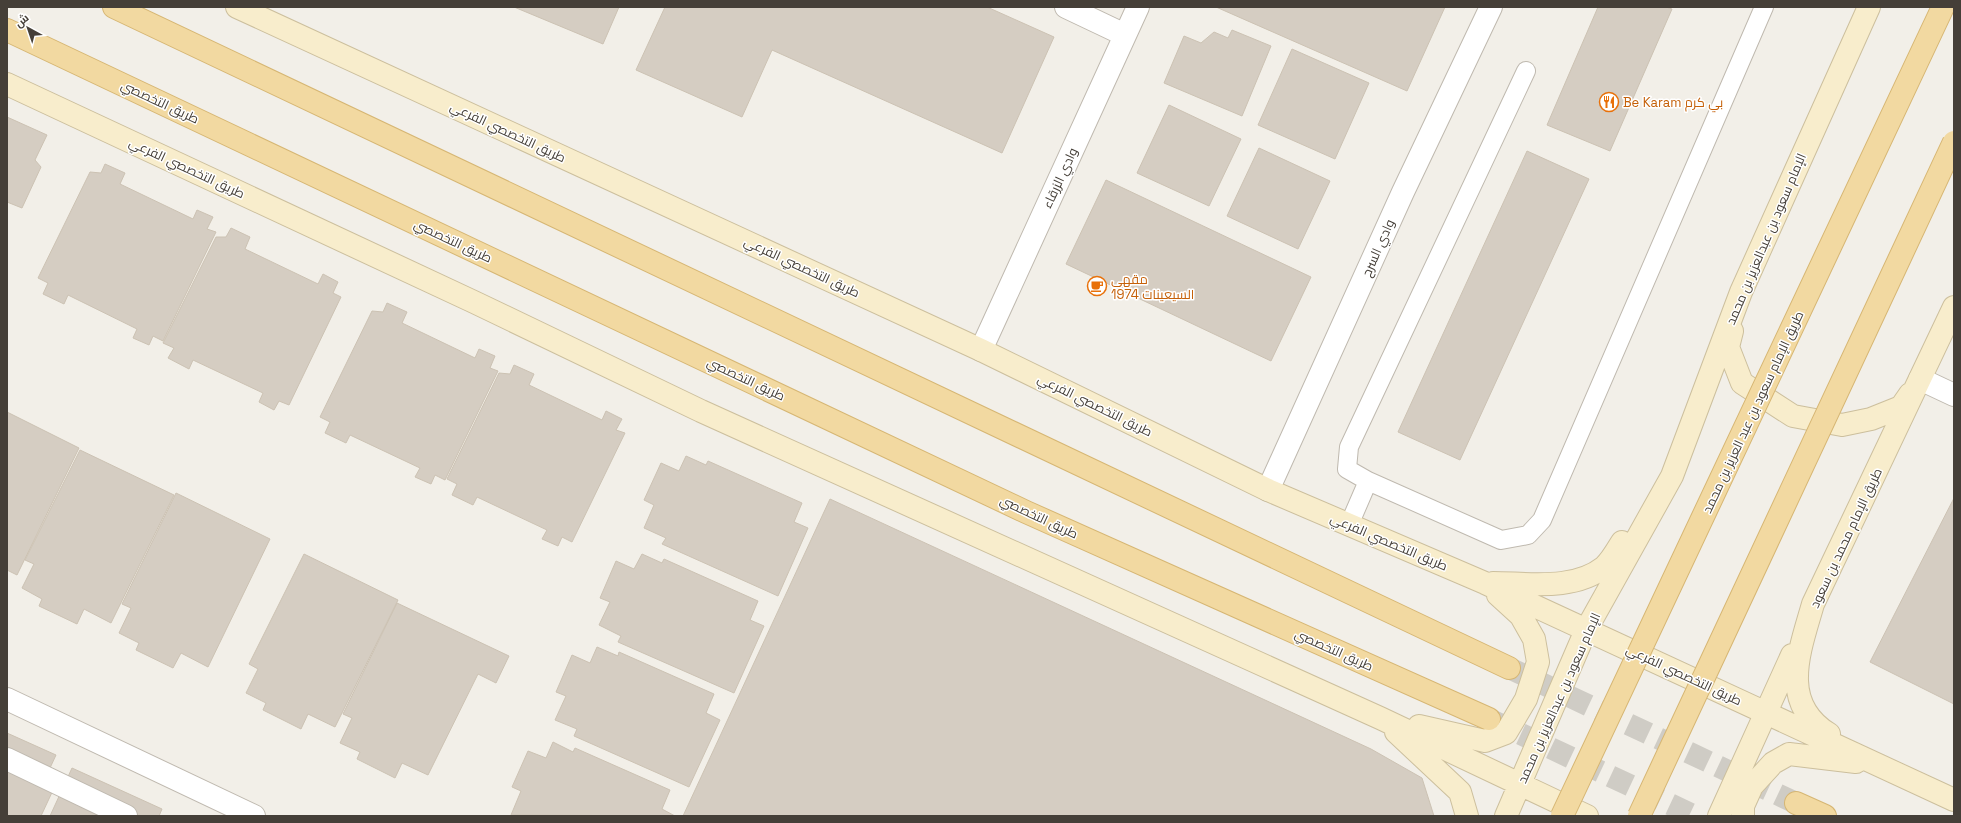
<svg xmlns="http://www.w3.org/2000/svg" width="1961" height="823" font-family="'Space Grotesk',Cairo,sans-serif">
	<rect width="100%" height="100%" fill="#f2efe8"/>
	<!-- building -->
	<path fill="#d5cdc2" stroke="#ccc2b3" d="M514 7H619L603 44Z
		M665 7H987L1054 37 1002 153 772 50 742 117 636 70Z
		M1216 7H1445L1407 91Z
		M1598 7H1666L1672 9 1610 151 1547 125Z
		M1232 30 1271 46 1242 116 1164 83 1184 36 1201 43 1214 32 1228 38Z
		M1292 49 1369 83 1335 159 1258 125Z
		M1169 105 1241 139 1209 206 1137 173Z
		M7 117 47 135 35 160 41 167 22 208 7 202Z
		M1259 148 1330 181 1298 249 1227 216Z
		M1527 151 1589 179 1460 460 1398 432Z
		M105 164 125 173 120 184 193 219 197 210 213 217 207 229 216 232 163 341 153 336 149 345 133 338 137 329 68 295 64 304 43 294 48 283 38 278 90 172 101 173Z
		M1106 180 1311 277 1271 361 1066 264Z
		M231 228 250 237 245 249 318 284 323 274 338 282 333 293 341 297 289 405 279 401 274 410 259 402 263 393 193 360 189 369 168 358 174 348 163 343 216 237H226Z
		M387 303 407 312 402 323 475 358 479 349 495 356 490 368 498 371 445 480 435 475 431 484 415 477 420 468 350 435 346 443 325 433 330 422 320 417 372 311 383 312Z
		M514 365 534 374 529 385 602 420 606 411 622 419 616 430 625 433 572 542 562 537 558 546 542 539 547 530 477 497 473 505 452 495 457 484 447 479 499 373 510 374Z
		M7 412 79 448 17 575 7 570Z
		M80 450 174 495 111 623 84 609 77 624 39 606 42 599 22 588 34 564 25 560Z
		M686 456 706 465 708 461 802 503 794 522 808 528 778 596 662 544 666 538 644 528 654 505 644 500 661 463 679 471Z
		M176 493 270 539 208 667 181 653 173 668 136 650 139 643 119 633 131 608 122 604Z
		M1954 498V704L1870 662Z
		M830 499 1371 749 1422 778 1434 816H683Z
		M304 554 398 600 335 727 308 714 301 729 263 710 266 703 246 693 258 669 249 664Z
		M642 554 662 563 664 559 758 601 750 620 764 626 734 693 618 642 621 636 599 625 610 602 600 598 616 561 634 569Z
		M397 603 509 656 496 683 478 674 428 775 402 763 395 778 357 759 360 752 340 743 352 718 343 714Z
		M597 647 618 656 619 652 714 694 706 713 720 720 689 787 574 736 577 729 555 720 566 696 556 692 572 655 590 663Z
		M7 733 56 755 50 768 61 773 41 816H7Z
		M553 742 573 752 575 748 670 790 662 809 675 816 511 815 521 791 512 787 528 751 546 758Z
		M72 768 162 809 159 816H50Z"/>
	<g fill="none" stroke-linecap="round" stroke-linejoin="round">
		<!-- primary-tunnel -->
		<path stroke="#cfccc5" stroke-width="22" stroke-dasharray="22 11" stroke-linecap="butt" d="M1509 668 1796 803
			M1491 720 1695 816"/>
		<defs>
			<path id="lane" d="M1368 481 1347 469 1349 447 1526 71
				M1349 525 1368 481 1501 540 1528 535 1542 520 1764 7"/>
			<path id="street" d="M1066 7 1125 35
				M981 350 1138 7
				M1920 379 1954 395
				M1268 490 1403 192 1491 7
				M7 699 254 816
				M7 759 126 816"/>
			<path id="secondary" d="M237 7 981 350 1268 490 1485 583 1954 800
				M7 84 474 302 701 411 1380 718 1587 816
				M1732 331 1728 347 1742 383 1793 416 1842 425 1871 419 1901 407 1910 394
				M1493 583C1528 583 1574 591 1604 567 1611 561 1617 550 1622 542
				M1419 726 1485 741 1506 733 1526 699 1538 662 1534 639 1521 616 1498 595
				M1396 732 1460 792 1467 816
				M1829 734C1778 703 1800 650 1813 604L1954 307
				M1506 816 1586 630 1672 476 1741 292 1869 7
				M1719 816 1792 655
				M1743 816V806L1752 786 1773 763 1789 754 1856 762"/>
			<path id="primary" d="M114 7 1509 668
				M7 30 1026 512 1489 719
				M1796 803 1825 816"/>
		</defs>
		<!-- lane casing -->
		<use href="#lane" stroke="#bfb9af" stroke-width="20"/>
		<!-- street casing -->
		<use href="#street" stroke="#bfb9af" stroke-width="24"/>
		<!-- secondary casing -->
		<use href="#secondary" stroke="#ccbf9d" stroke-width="24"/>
		<!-- primary casing -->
		<use href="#primary" stroke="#d6b673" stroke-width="24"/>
		<!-- lane -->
		<use href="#lane" stroke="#fff" stroke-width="18"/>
		<!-- street -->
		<use href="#street" stroke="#fff" stroke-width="22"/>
		<!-- secondary -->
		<use href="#secondary" stroke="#f8edcc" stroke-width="22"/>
		<!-- primary -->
		<use href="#primary" stroke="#f2d9a1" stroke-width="22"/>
		<defs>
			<path id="primary-bridge" d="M1562 816 1943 7
				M1639 816 1954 142"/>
		</defs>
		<!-- primary-bridge casing -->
		<use href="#primary-bridge" stroke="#d6b673" stroke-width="24" stroke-linecap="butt"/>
		<!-- primary-bridge -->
		<use href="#primary-bridge" stroke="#f2d9a1" stroke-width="22"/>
	</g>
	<!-- icons -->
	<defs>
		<symbol id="restaurant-ring" viewBox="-11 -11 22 22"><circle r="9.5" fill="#fff" stroke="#e8710a" stroke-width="1.5"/><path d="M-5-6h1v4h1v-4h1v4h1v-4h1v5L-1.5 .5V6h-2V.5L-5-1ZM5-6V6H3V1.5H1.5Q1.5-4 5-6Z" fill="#e8710a"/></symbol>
		<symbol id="cafe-ring" viewBox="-11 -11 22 22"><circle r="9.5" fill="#fff" stroke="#e8710a" stroke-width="1.5"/><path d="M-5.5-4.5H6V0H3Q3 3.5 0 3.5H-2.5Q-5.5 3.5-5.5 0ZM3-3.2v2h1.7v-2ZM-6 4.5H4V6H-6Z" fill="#e8710a"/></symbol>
	</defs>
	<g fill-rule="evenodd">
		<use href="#restaurant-ring" x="1598" y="91" width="22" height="22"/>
		<use href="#cafe-ring" x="1086" y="275" width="22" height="22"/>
	</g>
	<g text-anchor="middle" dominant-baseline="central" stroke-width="3" stroke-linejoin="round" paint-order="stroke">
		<!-- street labels -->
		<g font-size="13" fill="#453f38" stroke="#fff">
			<text transform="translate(160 102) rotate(25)">طريق التخصصي</text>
			<text transform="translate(508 132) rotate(25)">طريق التخصصي الفرعي</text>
			<text transform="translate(187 168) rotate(25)">طريق التخصصي الفرعي</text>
			<text transform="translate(1060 178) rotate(-65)">وادي الزرقاء</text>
			<text transform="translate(1766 239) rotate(-67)">الإمام سعود بن عبدالعزيز بن محمد</text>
			<text transform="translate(453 241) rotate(25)">طريق التخصصي</text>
			<text transform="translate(1378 248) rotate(-66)">وادي السرح</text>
			<text transform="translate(802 267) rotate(25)">طريق التخصصي الفرعي</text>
			<text transform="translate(746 379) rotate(25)">طريق التخصصي</text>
			<text transform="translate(1095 405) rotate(26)">طريق التخصصي الفرعي</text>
			<text transform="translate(1753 412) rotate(-65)">طريق الإمام سعود بن عبد العزيز بن محمد</text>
			<text transform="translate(1039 517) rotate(25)">طريق التخصصي</text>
			<text transform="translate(1846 538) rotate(-65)">طريق الإمام محمد بن سعود</text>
			<text transform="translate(1389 542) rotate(23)">طريق التخصصي الفرعي</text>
			<text transform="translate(1334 650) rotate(24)">طريق التخصصي</text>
			<text transform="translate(1684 675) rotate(25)">طريق التخصصي الفرعي</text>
			<text transform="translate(1559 698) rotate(-66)">الإمام سعود بن عبدالعزيز بن محمد</text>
		</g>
		<!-- food labels -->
		<g font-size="13" fill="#c56008" stroke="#fff" text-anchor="start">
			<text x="1623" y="102">Be Karam بي كرم</text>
			<text x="1111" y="279">مقهى<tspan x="1111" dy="15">السيعينات 1974</tspan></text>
		</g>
	</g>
	<!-- border -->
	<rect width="1961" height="823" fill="none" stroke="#453f38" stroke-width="16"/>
	<!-- north arrow -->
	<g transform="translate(28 28) rotate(320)" stroke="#ffffff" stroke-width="3" paint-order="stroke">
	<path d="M0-3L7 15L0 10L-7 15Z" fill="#453f38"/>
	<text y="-6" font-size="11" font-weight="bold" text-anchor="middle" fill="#453f38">ش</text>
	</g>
</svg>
